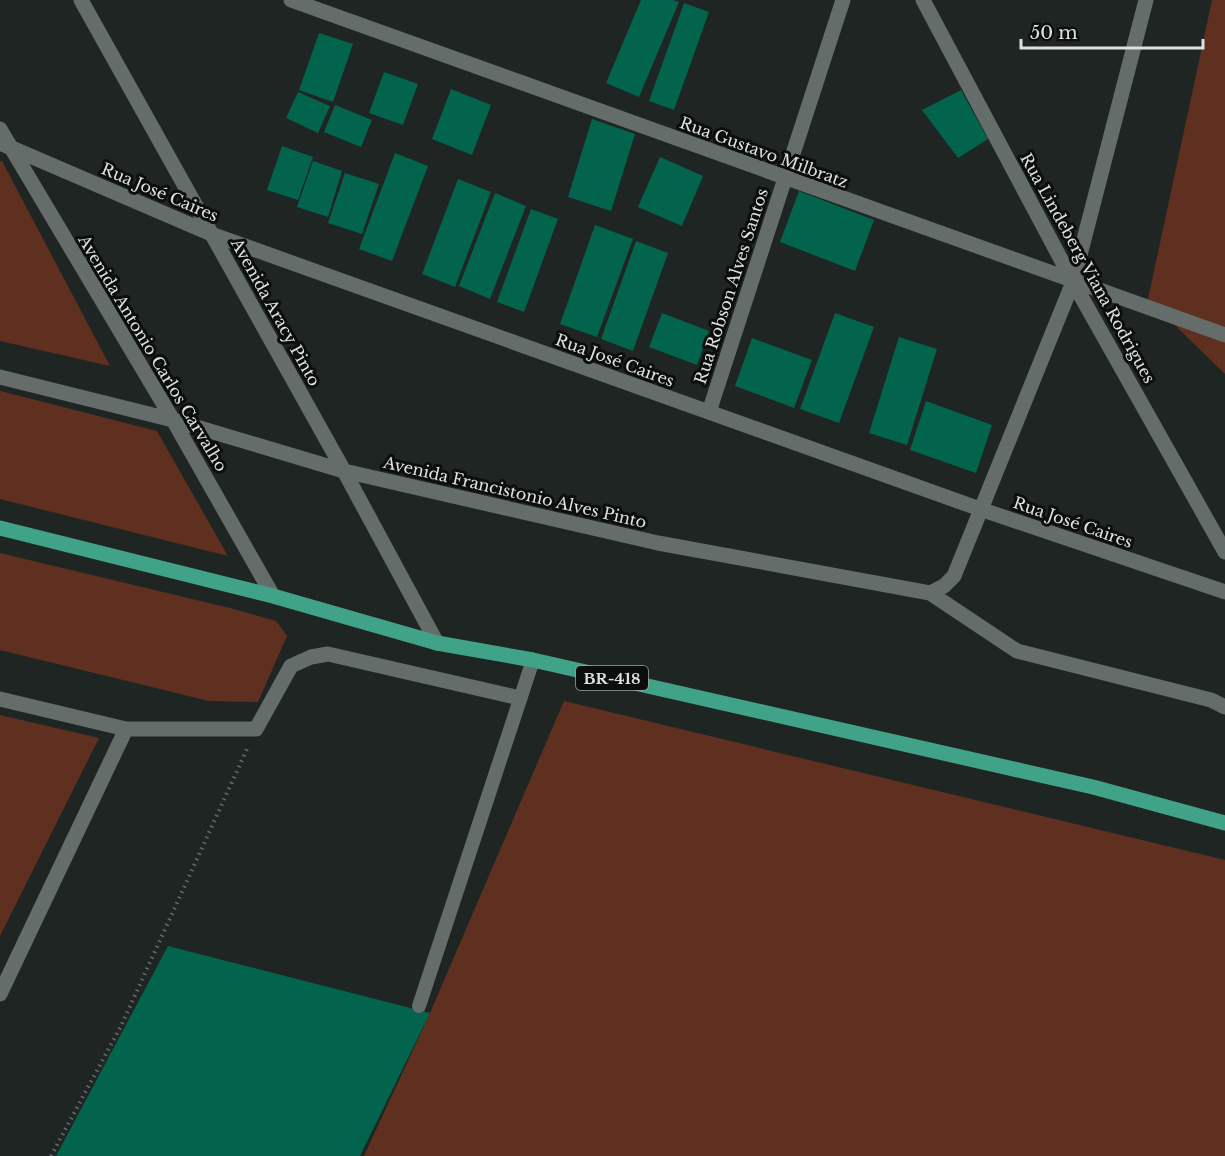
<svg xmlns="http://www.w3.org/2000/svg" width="1225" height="1156" font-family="'Libre Baskerville',serif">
	<rect width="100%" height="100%" fill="#1e2523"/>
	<!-- green -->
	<path fill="#5f3020" d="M1212 0H1225V374L1148 299Z
		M0 161H2L110 366 0 341Z
		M0 391 157 431 228 556 0 499Z
		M0 553 234 609 276 621 287 636 258 702 209 701 0 650Z
		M564 701 1225 860V1156H364L430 1013Z
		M0 715 99 738 0 936Z"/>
	<!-- building -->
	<path fill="#02644c" d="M641 0H673L679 2 639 97 606 83Z
		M684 3 709 12 674 110 649 101Z
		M319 33 353 44 333 102 299 90Z
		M384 72 418 84 403 125 369 113Z
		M451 89 491 105 472 155 432 139Z
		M961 90 988 139 958 158 922 110Z
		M298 92 330 106 318 133 286 118Z
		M335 105 372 120 361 147 324 132Z
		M592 119 635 134 611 211 568 197Z
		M282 146 313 157 298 200 267 190Z
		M395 153 428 166 392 261 359 249Z
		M660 157 703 176 682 226 638 207Z
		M313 161 342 171 328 217 297 207Z
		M345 173 379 184 362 234 328 223Z
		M458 179 491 192 455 287 422 274Z
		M799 191 874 220 855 271 780 242Z
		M495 193 526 206 490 299 459 286Z
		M531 209 558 219 524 312 497 302Z
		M595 225 633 239 597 337 560 324Z
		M636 241 668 253 633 351 601 339Z
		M662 313 709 331 697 365 649 347Z
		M835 313 874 327 839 423 800 409Z
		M899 337 937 349 907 445 869 433Z
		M752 338 812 360 794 408 735 386Z
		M926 401 992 425 976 473 910 450Z
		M168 946 430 1013 360 1156H56Z"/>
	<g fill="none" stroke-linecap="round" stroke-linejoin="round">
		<!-- path -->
		<path stroke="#666c6a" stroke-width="4" stroke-dasharray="1.5 4.5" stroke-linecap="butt" d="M51 1156 121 1026 247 749"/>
		<!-- lane -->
		<path stroke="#646d69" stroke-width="14" d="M419 1006 533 660"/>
		<!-- street -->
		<path stroke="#646d69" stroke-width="15" d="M81 0 344 471 437 643
			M291 0 1225 335
			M923 0 1073 282 1225 552
			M0 129 173 420 273 596
			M0 143 214 235 980 509 1225 592
			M0 377 173 420 344 471 658 543 930 593 944 586 954 576 1073 282 1146 0
			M709 412 843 0
			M930 593 1017 651 1211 700 1225 707
			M0 699 126 729H256L291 666 311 657 328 654 520 698
			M0 994 126 729"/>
		<!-- primary -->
		<path stroke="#40a388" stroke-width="15" d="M0 528 273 596 437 643 533 660 1093 787 1225 823"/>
	</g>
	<g text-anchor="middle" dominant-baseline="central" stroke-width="6" stroke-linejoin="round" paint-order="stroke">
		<!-- shield labels -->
		<rect fill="#0b0e0c" stroke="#9ea2a0" stroke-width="1.5" x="576" y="666" width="72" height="24" rx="4.5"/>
		<g font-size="15" font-weight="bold" fill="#dde2e0">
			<text x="612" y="678">BR-418</text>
		</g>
		<!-- street labels -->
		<g font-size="16" fill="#dde2e0" stroke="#0b0e0c">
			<text transform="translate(764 152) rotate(20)">Rua Gustavo Milbratz</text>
			<text transform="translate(160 192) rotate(23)">Rua José Caires</text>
			<text transform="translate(1088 268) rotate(61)">Rua Lindeberg Viana Rodrigues</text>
			<text transform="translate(731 286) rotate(-72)">Rua Robson Alves Santos</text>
			<text transform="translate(276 312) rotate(61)">Avenida Aracy Pinto</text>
			<text transform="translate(153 353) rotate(59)">Avenida Antonio Carlos Carvalho</text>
			<text transform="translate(615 360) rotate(20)">Rua José Caires</text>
			<text transform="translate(515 492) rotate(13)">Avenida Francistonio Alves Pinto</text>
			<text transform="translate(1073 522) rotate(19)">Rua José Caires</text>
		</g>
	</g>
	<!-- scale -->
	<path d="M1021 39v9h182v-9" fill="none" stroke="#dde2e0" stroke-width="3"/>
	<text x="1030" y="39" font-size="18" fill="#dde2e0" stroke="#0b0e0c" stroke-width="4.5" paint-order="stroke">50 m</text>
</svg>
